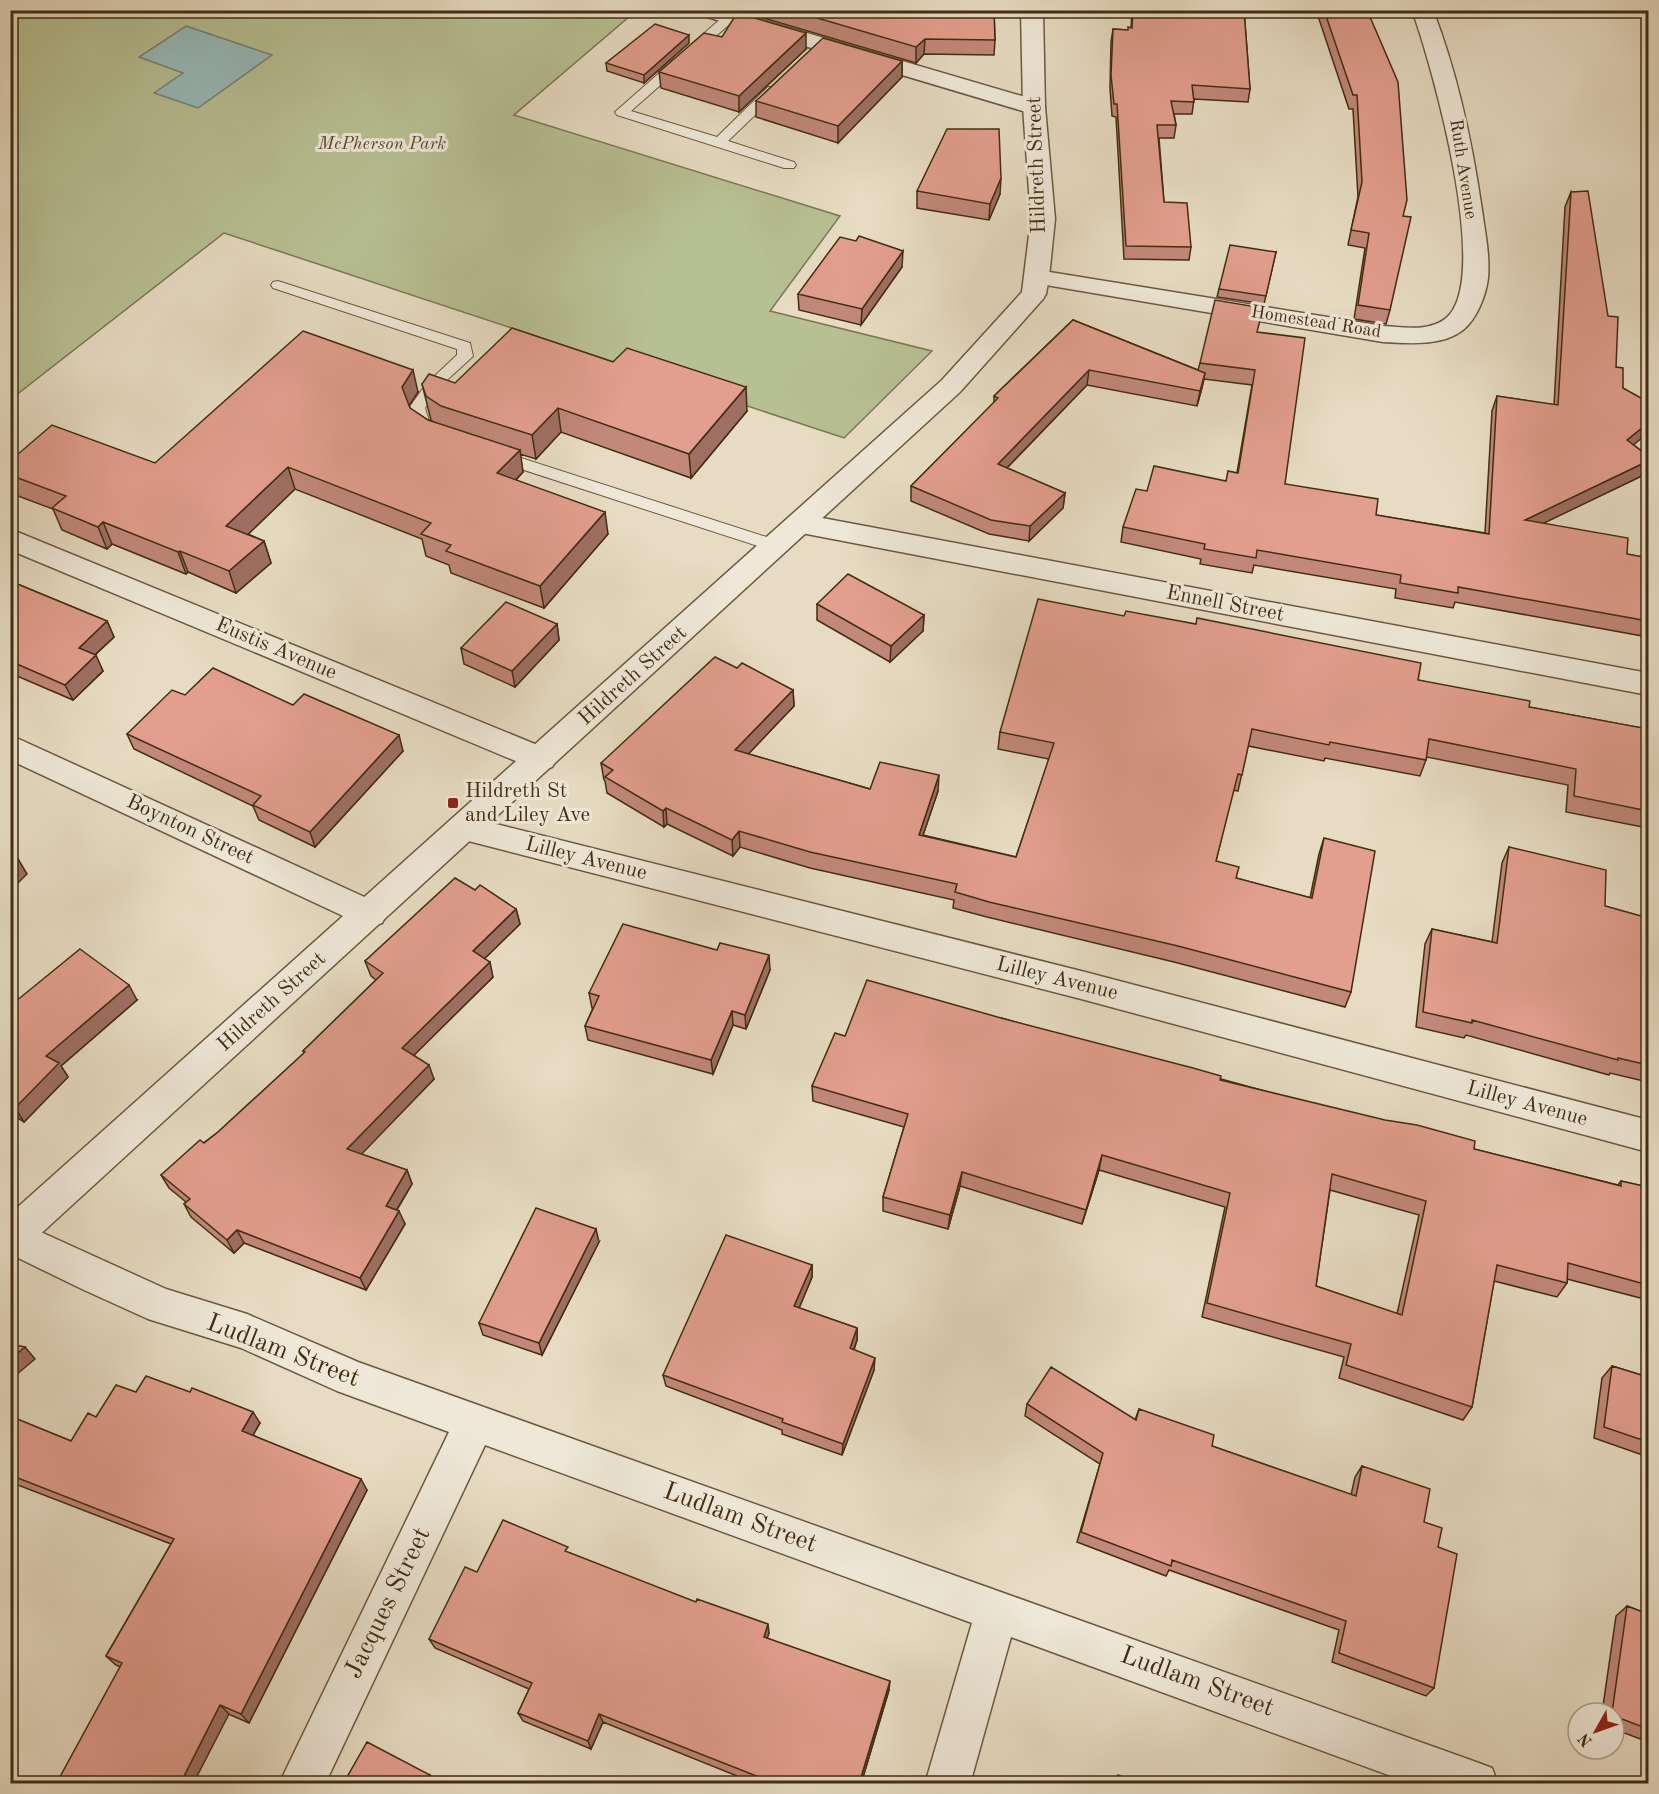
<svg xmlns="http://www.w3.org/2000/svg" width="1659" height="1794" font-family="'Old Standard TT',serif">
	<rect width="100%" height="100%" fill="#e7dcc3"/>
	<filter id="stains"><feTurbulence type="fractalNoise" baseFrequency=".00333" numOctaves="4"/><feColorMatrix values="0 0 0 0 .2 0 0 0 0 .09 0 0 0 0 .02 0 0 0 .5 -.17"/></filter>
	<radialGradient id="worn" r=".72"><stop offset=".6" stop-color="#630" stop-opacity="0"/><stop offset="1" stop-color="#630" stop-opacity=".3"/></radialGradient>
	<!-- green -->
	<path fill="#b7c093" stroke="#7c7652" stroke-width="1.5" d="M612 10 630 16 514 115 840 216 770 311 932 351 844 438 224 233 11 399V11Z"/>
	<!-- water -->
	<path fill="#98baba" stroke="#768276" stroke-width="1.5" d="M186 26 272 55 198 108 154 93 183 73 139 57Z"/>
	<g fill="none" stroke-linecap="round" stroke-linejoin="round">
		<defs>
			<path id="service" d="M729 14 733 15 735 18 733 21 631 111 717 137 768 87H778L780 90 778 93 728 141 794 162 796 165 794 168H784L617 115 615 112 725 15Z
				M278 281 470 343 473 356 470 359 436 390 425 408 429 421 443 433 441 437C422 442 414 422 409 408L426 384 457 355V349L273 288 271 285 273 282Z
				M496 450 782 542 784 546 782 550H770L490 459 488 455 490 451Z"/>
			<path id="minor" d="M694 10H729L1042 102 1045 107 1042 112 1034 114 1026 112 697 14Z
				M1412 10H1433C1458 75 1472 141 1482 210 1485 232 1490 255 1488 278 1486 295 1477 319 1463 330 1441 347 1408 343 1383 342L1028 282 1025 277 1028 272 1037 270 1383 326C1403 327 1428 332 1445 319 1494 282 1431 62 1412 10Z
				M801 514 1648 673V695L791 531 787 524 791 517Z
				M10 529 552 751 557 759 552 767 541 771 530 767 10 550Z
				M10 735 382 905 387 914 382 923 370 927 358 923 10 760Z
				M464 816 1085 972 1648 1120V1152L1085 1000 453 837 448 828 453 819Z
				M10 1218 166 1289 247 1314 358 1362 1476 1762 1492 1768 1498 1784H1413L1011 1637 970 1784H925L972 1623 485 1445 325 1784H279L449 1432 337 1391 241 1348 148 1319 84 1290 10 1254Z"/>
			<path id="tertiary" d="M1021 10H1043L1045 107 1055 219 1049 277 1046 294 1043 299 960 392 23 1250 10 1255V1214L942 380 1022 292 1031 219 1023 107Z"/>
		</defs>
		<!-- service casing -->
		<use href="#service" stroke="#6b593e" stroke-width="2"/>
		<!-- minor casing -->
		<use href="#minor" stroke="#6b593e" stroke-width="3"/>
		<!-- tertiary casing -->
		<use href="#tertiary" stroke="#6b593e" stroke-width="3"/>
		<!-- service -->
		<use href="#service" fill="#efe8d8" fill-rule="evenodd"/>
		<!-- minor -->
		<use href="#minor" fill="#efe8d8" fill-rule="evenodd"/>
		<!-- tertiary -->
		<use href="#tertiary" fill="#efe8d8" fill-rule="evenodd"/>
	</g>
	<!-- wall -->
	<path fill="#c2887a" stroke="#422d11" stroke-width="1.5" fill-rule="evenodd" d="M747 10H994L995 40 994 55 924 54 916 63 747 13Z
		M1132 10H1244L1250 89 1248 102 1194 99 1192 114H1174L1176 125 1174 138H1159L1164 202 1191 247 1189 260 1124 259 1116 117 1112 116 1110 88 1111 42 1113 29 1128 30 1131 28Z
		M1316 10H1367L1403 216 1390 310 1386 324 1354 319 1365 248 1348 245 1358 197 1353 109H1349Z
		M722 37 806 49 739 112 661 88 659 72Z
		M689 43 644 83 607 71 606 63Z
		M902 61V77L838 143 756 117V101Z
		M917 191 1000 194 989 220 917 208Z
		M1571 192 1616 367 1623 388 1634 445 1648 456V468L1646 474 1543 523 1627 554 1648 558V637L1455 602 1453 608 1395 598 1396 589 1254 565 1252 573 1200 564 1201 559 1121 542 1123 527 1147 491 1226 481 1237 473 1252 385 1204 379 1197 406 1087 385 1007 468 1065 493 1063 508 1029 541 989 534 911 501V486L994 403V396L1073 320 1198 370 1200 363 1257 332 1285 484 1376 515 1485 533 1492 411 1497 396 1554 405 1565 207Z
		M856 241 902 267 861 325 799 310 798 294Z
		M1276 252 1264 304 1217 297 1219 289Z
		M455 383 747 411 691 478 561 432 536 459 520 454 523 472 516 480 608 534 544 608 451 573 449 565 426 556 422 539 295 489 248 534 264 541 271 563 236 593 188 572 186 574 112 544 107 549 62 530 53 509 10 493V461L155 463 418 392 409 405 410 408 428 420 435 423 431 420 422 384Z
		M10 581 107 621 114 637 95 655 103 671 73 700 10 673Z
		M817 604 924 615 923 631 890 662 817 620Z
		M557 624 559 640 515 687 464 664 461 648Z
		M737 668 793 690 794 706 748 754 870 789 938 791 923 835 1016 857 1049 759 998 749 1000 732 1418 680 1529 707 1648 729V828L1566 812 1568 785 1427 757 1420 776 1325 758 1324 761 1248 746 1238 791 1233 790 1216 861 1236 878 1310 898 1319 854 1324 838 1351 992 1345 1007 1174 962 987 917 953 908 954 900 810 868 740 847 733 856 667 824 664 827 607 793 605 781 604 780 601 763Z
		M185 695 293 705 403 751 315 847 259 820 253 806 134 749 127 734Z
		M1509 847 1605 906 1648 918V1082L1610 1073 1609 1075 1466 1035 1464 1038 1416 1027 1425 944 1432 929 1492 942 1502 863Z
		M475 890 516 909 520 924 484 959 493 977 414 1055 434 1079 361 1154 407 1170 412 1184 397 1210 405 1224 366 1290 244 1243 234 1253 191 1217 184 1204 186 1202 169 1188 161 1175 218 1132 304 1053 303 1051 376 980 371 976 365 961Z
		M770 970 746 1029 733 1025 713 1074 588 1040 585 1026 593 1008H592L589 993Z
		M137 1000 61 1066 68 1077 24 1122 10 1113V1006Z
		M1001 1018 1474 1149 1618 1185 1621 1181 1648 1187V1300L1567 1279V1283L1557 1297 1494 1281 1472 1407 1463 1420 1339 1378 1344 1357 1202 1317 1225 1207 1099 1170 1082 1224 960 1186 948 1229 883 1211V1197L904 1127 813 1101 812 1086 845 1036ZM1330 1190 1419 1215 1397 1314 1316 1286Z
		M599 1242 542 1355 483 1335 479 1323Z
		M812 1265V1277L799 1308 857 1328V1340L854 1350 874 1370 842 1455 782 1434V1430L666 1386 663 1375Z
		M1612 1366 1648 1377V1457L1594 1438 1602 1378Z
		M136 1392 260 1423 253 1435 367 1490 249 1723 116 1665 106 1656 171 1544 10 1482V1416L71 1441 96 1417Z
		M1027 1404 1135 1420 1139 1409 1212 1446 1351 1495 1355 1477 1362 1466 1424 1522 1438 1547 1434 1688 1426 1696 1332 1662 1339 1630 1169 1570 1166 1576 1077 1542 1100 1464 1025 1416Z
		M570 1553 769 1633 767 1638 889 1690 861 1784H757L603 1722 591 1749 523 1721 518 1713 529 1689 435 1648 429 1639Z
		M1627 1606 1648 1614V1742L1614 1729V1713H1602L1616 1616Z"/>
	<!-- shaded-wall -->
	<path fill="#9e6f63" stroke="#422d11" stroke-width="1.5" d="M806 33V49L739 112V96Z
		M689 35V43L644 83V75Z
		M925 39 924 54 916 63V47Z
		M902 61V77L838 143V126Z
		M1001 178 1000 194 989 220 990 204Z
		M903 251 902 267 861 325 862 309Z
		M413 370 418 392 407 409 402 387Z
		M1089 370 1087 385 996 479 998 464Z
		M1205 373 1202 388 1197 406 1200 391Z
		M746 387 747 411 691 478 689 454Z
		M558 408 561 432 536 459 532 435Z
		M1648 423V433L1621 455 1627 440Z
		M520 450 523 472 501 495 497 473Z
		M1648 461V468L1646 474 1519 535 1525 520Z
		M288 467 295 489 234 548 226 526Z
		M1065 493 1063 508 1029 541 1030 526Z
		M605 512 608 534 544 608 540 586Z
		M103 522 112 544 107 549 98 527Z
		M264 541 271 563 236 593 229 571Z
		M180 551 188 572 186 574 178 552Z
		M924 615 923 631 890 662 891 646Z
		M107 621 114 637 86 663 79 648Z
		M557 624 559 640 515 687 512 671Z
		M96 655 103 671 73 700 65 685Z
		M793 690 794 706 736 767 735 750Z
		M399 735 403 751 315 847 310 832Z
		M939 775 938 791 918 850 919 835Z
		M666 808 667 824 664 827 663 811Z
		M739 831 740 847 733 856 732 840Z
		M18 859 27 874 10 891V867Z
		M516 909 520 924 477 966 473 951Z
		M769 955 770 970 746 1029 745 1015Z
		M490 962 493 977 407 1062 402 1048Z
		M129 985 137 1000 61 1066 68 1077 24 1122 15 1108 46 1056Z
		M732 1011 733 1025 713 1074 711 1060Z
		M429 1065 434 1079 353 1163 347 1149Z
		M1102 1155 1099 1170 1082 1224 1086 1210Z
		M407 1170 412 1184 391 1219 386 1206Z
		M962 1172 960 1186 948 1229 950 1215Z
		M399 1211 405 1224 366 1290 360 1278Z
		M596 1229 599 1242 542 1355 539 1343Z
		M237 1230 244 1243 234 1253 227 1240Z
		M812 1265V1277L795 1318 794 1306Z
		M857 1328V1340L850 1360V1348Z
		M25 1347 35 1359 10 1380V1359Z
		M875 1358 874 1370 842 1455 843 1444Z
		M253 1412 260 1423 249 1442 242 1431Z
		M361 1479 367 1490 249 1723 241 1714Z
		M768 1624 769 1633 765 1645 764 1637Z
		M890 1681 889 1690 861 1784H859Z
		M220 1705 229 1714 193 1784H180Z
		M599 1714 603 1722 591 1749 588 1741Z
		M430 1775 436 1783V1784H426Z"/>
	<!-- building -->
	<path fill="#e29e8e" stroke="#422d11" stroke-width="1.5" fill-rule="evenodd" d="M790 10H994L995 40 925 39 916 47Z
		M1133 10H1244L1250 89 1192 85 1194 102 1171 101 1176 125H1157L1164 202 1187 203 1191 247 1126 246 1117 104H1114L1111 75 1113 29 1128 30V27L1132 28Z
		M1324 10H1367L1398 82 1407 200 1403 216 1411 217 1390 310 1358 305 1369 233 1351 230 1362 182 1357 95H1353Z
		M737 13 806 33 739 96 659 72 704 33 722 37Z
		M655 24 689 35 644 75 606 63Z
		M823 38 902 61 838 126 756 101Z
		M947 129H999L1001 178 990 204 917 191Z
		M1588 191 1608 316 1618 317 1616 367 1623 368V388L1648 402V423L1627 440 1648 456V461L1525 520 1628 538 1627 554 1648 558V621L1458 587V593L1400 583 1401 575 1257 550 1256 558 1204 549 1205 544 1123 527 1136 489 1147 491 1154 466 1226 481 1228 471 1238 473 1255 370 1200 363 1215 300 1263 308 1257 332 1305 338 1285 484 1378 499 1376 515 1489 534 1497 396 1558 405 1571 192Z
		M859 236 903 251 862 309 798 294 840 237 856 241Z
		M1230 245 1276 252 1266 296 1219 289Z
		M1073 320 1205 373 1200 391 1089 370 998 464 1065 493 1030 526 991 520 911 486 998 398 994 396Z
		M512 328 613 362 627 348 746 387 689 454 558 408 532 435 441 406 426 396 422 384 429 374 455 383Z
		M303 331 413 370 402 387 410 408 428 420 520 450 497 473 605 512 540 586 446 551 451 545 421 534 431 523 288 467 226 526 264 541 229 571 180 551 178 552 103 522 98 527 52 508 66 496 10 475V461L52 425 155 463Z
		M848 574 924 615 891 646 817 604Z
		M10 581 107 621 79 648 96 655 65 685 10 661Z
		M1038 599 1124 616 1126 611 1196 624 1197 618 1421 663 1418 680 1530 701 1529 707 1648 729V811L1574 796 1576 769 1429 739 1426 760 1330 742 1329 745 1252 729 1242 775 1238 774 1216 861 1239 867 1236 878 1312 898 1324 838 1375 851 1351 992 1178 946 989 902 955 892 957 884 810 852 739 831 732 840 666 808 663 811 605 777 613 770 601 763 715 657 737 668 742 663 793 690 735 750 870 789 880 762 939 775 919 835 1016 857 1054 743 1000 732Z
		M506 602 557 624 512 671 461 648Z
		M213 668 293 705 304 694 399 735 310 832 253 805 261 796 127 734 172 690 185 695Z
		M1509 847 1606 870 1605 906 1648 918V1065L1618 1058V1060L1472 1020V1023L1423 1012 1432 929 1497 943Z
		M10 855 18 859 10 867Z
		M455 878 475 890 480 885 516 909 473 951 490 962 402 1048 429 1065 347 1149 407 1170 386 1206 399 1211 360 1278 237 1230 227 1240 184 1204 190 1199 161 1175 200 1140 204 1143 218 1132 305 1052 303 1051 383 973 365 961Z
		M623 924 717 950 720 943 769 955 745 1015 732 1011 711 1060 585 1026 599 996 589 993Z
		M80 949 129 985 46 1056 59 1063 15 1108 10 1105V1006Z
		M867 980 1001 1018 1193 1068 1221 1076 1220 1080 1385 1120 1417 1125 1475 1141 1474 1149 1621 1186V1181L1648 1187V1285L1568 1263 1567 1283 1497 1265 1472 1407 1346 1365 1351 1344 1207 1303 1230 1193 1102 1155 1086 1210 962 1172 950 1215 883 1197 908 1114 812 1086 835 1033 845 1036ZM1332 1174 1426 1201 1402 1315 1316 1286Z
		M536 1208 596 1229 539 1343 479 1323Z
		M726 1235 812 1265 794 1306 857 1328 850 1348 875 1358 843 1444 782 1422 783 1419 663 1375Z
		M10 1344 25 1347 10 1359Z
		M1612 1366 1648 1377V1442L1604 1427Z
		M1051 1367 1136 1420 1139 1409 1214 1435 1212 1446 1356 1496 1362 1466 1430 1489 1424 1522 1442 1528 1438 1547 1457 1554 1434 1688 1339 1653 1346 1621 1172 1560 1171 1566 1081 1532 1103 1453 1027 1404Z
		M146 1376 190 1392 192 1388 253 1412 242 1431 361 1479 241 1714 220 1705 180 1784H56L122 1663 106 1656 174 1539 10 1475V1416L71 1441 88 1413 96 1417 116 1385 136 1392Z
		M503 1520 568 1547 565 1551 696 1602 697 1599 768 1624 764 1637 890 1681 859 1784H757L759 1777 599 1714 588 1741 518 1713 532 1683 429 1639 465 1567 477 1572Z
		M1627 1606 1648 1614V1729L1614 1716V1713H1612Z
		M367 1742 430 1775 426 1784H343Z
		M1118 1775 1139 1784H1116Z"/>
	<!-- markers -->
	<rect fill="#8f2418" stroke="#efe8d8" stroke-width="2" x="447" y="797" width="12" height="12" rx="3"/>
	<g text-anchor="middle" dominant-baseline="central" stroke-width="6" stroke-linejoin="round" paint-order="stroke">
		<!-- far-park labels -->
		<g font-size="18" font-style="italic" fill="#594a2b" stroke="#efe8d8">
			<text x="382" y="144">McPherson Park</text>
		</g>
		<!-- far-street labels -->
		<g font-size="18" fill="#422d11" stroke="#efe8d8">
			<text transform="translate(1463 169) rotate(81)">Ruth Avenue</text>
			<text transform="translate(1316 322) rotate(9)">Homestead Road</text>
		</g>
		<!-- street labels -->
		<g font-size="21" fill="#422d11" stroke="#efe8d8">
			<text transform="translate(1037 165) rotate(-92)">Hildreth Street</text>
			<text transform="translate(1225 604) rotate(11)">Ennell Street</text>
			<text transform="translate(276 649) rotate(23)">Eustis Avenue</text>
			<text transform="translate(633 676) rotate(-42)">Hildreth Street</text>
			<text transform="translate(190 830) rotate(25)">Boynton Street</text>
			<text transform="translate(586 859) rotate(14)">Lilley Avenue</text>
			<text transform="translate(1057 979) rotate(14)">Lilley Avenue</text>
			<text transform="translate(272 1002) rotate(-42)">Hildreth Street</text>
			<text transform="translate(1527 1104) rotate(15)">Lilley Avenue</text>
		</g>
		<!-- poi labels -->
		<g font-size="21" fill="#422d11" stroke="#efe8d8" text-anchor="start">
			<text x="465" y="791">Hildreth St<tspan x="465" dy="24">and Liley Ave</tspan></text>
		</g>
		<!-- near-street labels -->
		<g font-size="26" fill="#422d11" stroke="#efe8d8">
			<text transform="translate(283 1351) rotate(21)">Ludlam Street</text>
			<text transform="translate(740 1518) rotate(20)">Ludlam Street</text>
			<text transform="translate(388 1603) rotate(-64)">Jacques Street</text>
			<text transform="translate(1197 1682) rotate(20)">Ludlam Street</text>
		</g>
	</g>
	<!-- margin -->
	<rect width="1659" height="1794" fill="none" stroke="#e7dcc3" stroke-width="36"/>
	<rect x="12" y="12" width="1635" height="1770" fill="none" stroke="#422d11" stroke-width="3"/>
	<rect x="18" y="18" width="1623" height="1758" fill="none" stroke="#422d11" stroke-width="1.5"/>
	<!-- north arrow -->
	<g transform="translate(1596 1731) rotate(230)"><circle r="28" fill="#efe8d8" stroke="#aa9d88" stroke-width="1.5"/>
	<path d="M0-4.5L10 22L0 15L-10 22Z" fill="#8f2418"/>
	<text y="-9" font-size="16" font-weight="bold" text-anchor="middle" fill="#422d11">N</text>
	</g>
	<rect width="100%" height="100%" filter="url(#stains)"/>
	<rect width="100%" height="100%" fill="url(#worn)"/>
</svg>
